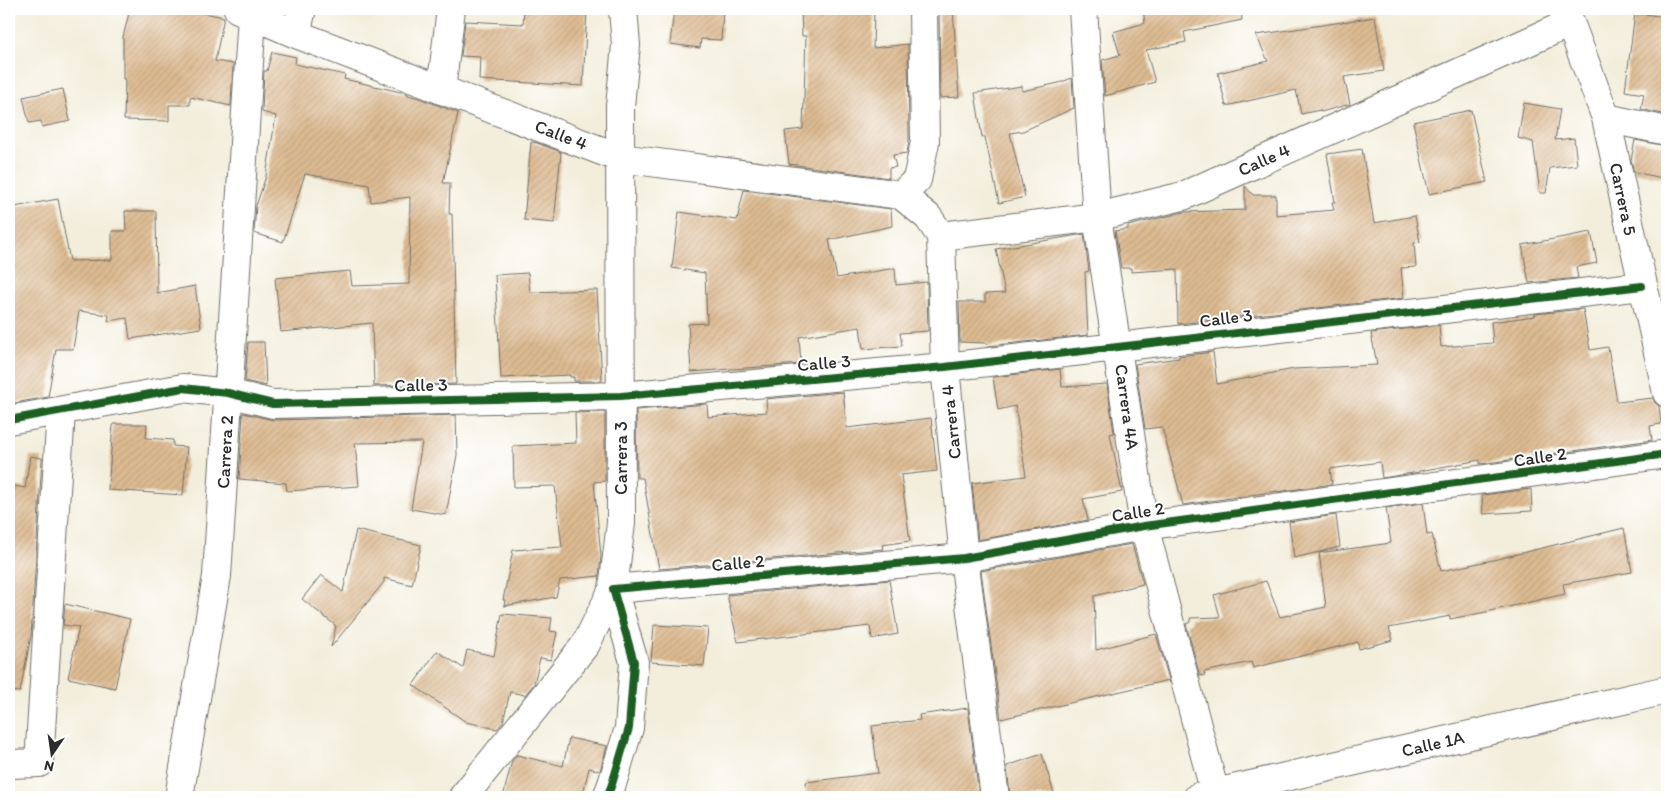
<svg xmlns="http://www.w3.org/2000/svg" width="1676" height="806" font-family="Itim,sans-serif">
	<defs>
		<pattern id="building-hatch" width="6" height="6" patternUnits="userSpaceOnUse" patternTransform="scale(1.25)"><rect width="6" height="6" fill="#ddbb92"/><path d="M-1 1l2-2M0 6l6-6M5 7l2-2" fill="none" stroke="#bea17e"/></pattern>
	</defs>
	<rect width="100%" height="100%" fill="#fff"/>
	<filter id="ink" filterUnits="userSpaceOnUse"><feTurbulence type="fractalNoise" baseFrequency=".02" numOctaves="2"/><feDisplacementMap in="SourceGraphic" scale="10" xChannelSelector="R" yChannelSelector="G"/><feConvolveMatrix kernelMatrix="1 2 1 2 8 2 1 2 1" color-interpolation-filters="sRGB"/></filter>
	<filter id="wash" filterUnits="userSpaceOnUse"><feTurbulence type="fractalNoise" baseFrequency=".0096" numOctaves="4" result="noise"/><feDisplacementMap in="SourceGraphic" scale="20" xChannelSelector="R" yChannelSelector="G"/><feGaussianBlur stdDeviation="1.12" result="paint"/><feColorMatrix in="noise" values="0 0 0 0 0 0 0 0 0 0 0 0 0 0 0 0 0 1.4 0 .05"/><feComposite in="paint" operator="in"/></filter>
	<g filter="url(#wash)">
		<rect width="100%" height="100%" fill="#f3eedc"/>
		<g id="blocks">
			<!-- building -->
			<path fill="url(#building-hatch)" d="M130 9H184L224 17 215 61 233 64 231 106 190 97V105H169V121L124 120 125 79H123V37Z
				M524 9H587L583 86 479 80 480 57 461 56 465 21 523 24Z
				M674 9 723 11 721 40 701 39 700 48 670 44Z
				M801 9 874 10 873 48 908 44 909 140 907 153 893 155 896 167 889 168V178L789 164 785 131 803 129 806 36H802Z
				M939 9H953L959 97 940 98Z
				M1143 9H1241L1242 20 1184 32 1186 42 1146 50 1155 82 1105 96 1102 60 1120 55 1113 32 1145 23Z
				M1635 13 1667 17V115L1641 109 1644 94 1625 91Z
				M1375 17 1384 71 1344 77 1350 104 1321 112 1320 110 1301 114 1296 90 1226 106 1218 73 1268 61 1256 35Z
				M272 52 296 57 295 64 345 75 344 79 405 93 408 94V95L419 98 458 113 443 183H450L449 214H452L456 384 374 386 372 323 281 332 275 278 350 271 352 286 409 284 410 197 371 202 369 185 305 174 283 242 254 233 256 206 266 176 276 116 262 112 264 71H267Z
				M1072 78 1074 108 1023 131 1010 133 1025 197 999 203 985 137H982L975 93 1022 86V91L1059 83Z
				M63 89 70 121 42 127 41 121 29 123 23 97Z
				M1524 103 1560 109 1555 140 1574 138 1577 165 1550 168 1546 193H1540L1533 142 1518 138Z
				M1471 110 1487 182 1429 194 1413 122Z
				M1635 140 1667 146V179L1634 172 1631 160Z
				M531 142 537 143 561 152 554 223 524 220Z
				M1362 149 1374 223 1415 216 1420 242 1414 243 1416 267 1401 268 1404 298 1178 324 1177 269 1131 272V268H1121L1115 231 1128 229V226L1184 212 1245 210V186L1253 195H1276V215L1334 210 1332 202H1335L1327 154Z
				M744 190 891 209 892 226 829 240 837 278 895 268 896 285 927 282 928 331 900 333 902 346 863 349 860 327 799 337 801 364 691 372 688 324 707 323 705 273 672 268 679 212 737 220Z
				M58 199 70 261 112 260V231H126L125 211H156L157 293 195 286 201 328 130 339 127 318 108 321 109 315 79 311 73 349H56L48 397 9 404V208Z
				M1591 232 1597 263 1576 267 1578 278 1529 283 1522 245Z
				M1084 234 1089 271 1085 272 1088 335 988 346 987 343 960 342 959 302H985V294L1005 293 996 249Z
				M528 273 530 292 597 290 602 381H574V377H570V375L501 378 495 275Z
				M1583 309 1590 350 1608 347 1617 402 1653 398 1655 403 1659 406 1661 424 1650 426 1652 440 1480 464V460L1419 471V472L1382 478 1380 462 1330 469 1332 484 1277 492V491L1183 505 1162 427 1145 429 1135 364 1179 358V356L1213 352 1217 384 1294 369 1377 365 1371 333 1439 325 1441 347 1493 343 1491 322 1535 316V314Z
				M248 342H264L266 386 245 381Z
				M1060 369 1062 387 1107 384 1114 433 1110 434 1122 492 1083 499 1088 520 978 540 972 483 1026 476 1015 406 998 410 993 377Z
				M843 392 847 428 931 418 937 471 901 475 910 541 882 545 883 549 659 569 643 478H637L636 410 707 404 708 417 767 412 766 399Z
				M605 412V481L594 482 601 556 599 576 560 580 556 597 504 606 505 600H503L513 550 562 547 555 486 514 487 513 446 576 443 575 413Z
				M243 413 273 420 456 415 457 455 446 515 411 509 422 442 355 443 359 486 287 491 286 483 239 479Z
				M113 424H147L146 438 173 440V446L187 447 183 495 108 490Z
				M30 456 42 458 31 636 20 692 9 691V485L25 488Z
				M1531 489 1532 511 1483 514 1482 495Z
				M1423 503 1427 535 1432 534 1441 571 1493 560 1624 528 1632 572 1563 584 1565 594 1486 612 1450 619V616L1389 628 1393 640 1359 649 1358 642 1253 668 1251 662 1204 672 1205 675 1200 676 1186 624 1191 622 1190 618 1220 617 1214 595 1266 581 1280 617 1326 607 1319 553 1391 543 1386 508Z
				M1336 515 1340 547 1294 558 1289 522Z
				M356 530 421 545 412 585 384 578V582L331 647 336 626 302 599 321 575 343 592Z
				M1132 544 1143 584 1094 596 1096 650 1156 634 1170 683 1169 680 1001 719 981 571Z
				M889 580 898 634 872 639 870 626 738 642 727 595Z
				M65 604 130 619 115 688 68 678 79 627 63 625Z
				M502 614 552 618 550 631 557 632 551 660 540 658 534 684 525 695 510 692 503 722 497 729 466 722 413 685 437 651 463 668 467 650 494 656Z
				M654 625 708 628 704 666 651 662Z
				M968 708 979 797H807L806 782 878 773 872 726 920 720 919 715Z
				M569 738 607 746 600 771 589 768 582 797H503L512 761 517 755 563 766Z
				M1042 754 1055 797H1010L1007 766Z"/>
		</g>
	</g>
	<g filter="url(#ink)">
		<use href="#blocks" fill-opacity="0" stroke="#716f69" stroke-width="1"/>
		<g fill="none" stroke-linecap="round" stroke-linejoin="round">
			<defs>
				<path id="street" d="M238 9 296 34 620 158 901 195
					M923 9 925 142 917 180 901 195 928 217 941 236 945 367 964 558 995 797
					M1083 9 1097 217 1144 526 1216 797
					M1565 9 1606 118 1667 393
					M296 34 302 9
					M441 90 451 9
					M1606 118 1667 131
					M941 236 1097 217 1183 196 1570 23
					M9 420 183 388 228 393 273 404 621 396 945 367 1642 286
					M9 764 39 763 61 411
					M179 797 217 576 252 15
					M463 797 586 644 613 589 621 523 620 106 626 45 623 9
					M607 797 612 784 629 728 634 662 613 589 964 558 1144 526 1667 454
					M1198 797 1667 690"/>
			</defs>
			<!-- street casing -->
			<use href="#street" stroke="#716f69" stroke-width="30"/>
			<!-- street -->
			<use href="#street" stroke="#fff" stroke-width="28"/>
			<defs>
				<path id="cycleway" d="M9 420 183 388 228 393 273 404 621 396 945 367 1642 286
					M607 797 612 784 629 728 634 662 613 589 964 558 1144 526 1667 454"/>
			</defs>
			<!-- cycleway casing -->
			<use href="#cycleway" stroke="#fff" stroke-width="11"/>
			<!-- cycleway -->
			<use href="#cycleway" stroke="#1b5e20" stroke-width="8"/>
		</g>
	</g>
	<g text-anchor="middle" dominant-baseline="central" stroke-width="4" stroke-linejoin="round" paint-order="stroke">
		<!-- street labels -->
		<g font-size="18" fill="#2b2b2b" stroke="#fff">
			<text transform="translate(561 135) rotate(21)">Calle 4</text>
			<text transform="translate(1264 160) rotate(-24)">Calle 4</text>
			<text transform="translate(1623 199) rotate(78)">Carrera 5</text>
			<text transform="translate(1226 318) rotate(-7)">Calle 3</text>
			<text transform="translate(824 363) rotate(-5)">Calle 3</text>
			<text transform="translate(421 385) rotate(-1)">Calle 3</text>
			<text transform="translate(1127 407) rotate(82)">Carrera 4A</text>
			<text transform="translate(951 422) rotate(-96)">Carrera 4</text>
			<text transform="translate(225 452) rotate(-87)">Carrera 2</text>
			<text transform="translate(1540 457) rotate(-8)">Calle 2</text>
			<text transform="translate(621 458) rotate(-90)">Carrera 3</text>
			<text transform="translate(1138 512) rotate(-9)">Calle 2</text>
			<text transform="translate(738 563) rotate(-5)">Calle 2</text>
			<text transform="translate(1433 744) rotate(-13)">Calle 1A</text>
		</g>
	</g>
	<!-- margin -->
	<rect width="1676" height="806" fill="none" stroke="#fff" stroke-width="30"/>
	<!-- north arrow -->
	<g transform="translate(52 754) rotate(193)" stroke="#ffffff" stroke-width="4" paint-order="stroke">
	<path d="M0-4L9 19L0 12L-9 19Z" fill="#2b2b2b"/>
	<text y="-8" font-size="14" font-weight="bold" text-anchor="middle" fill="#2b2b2b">N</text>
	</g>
</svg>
